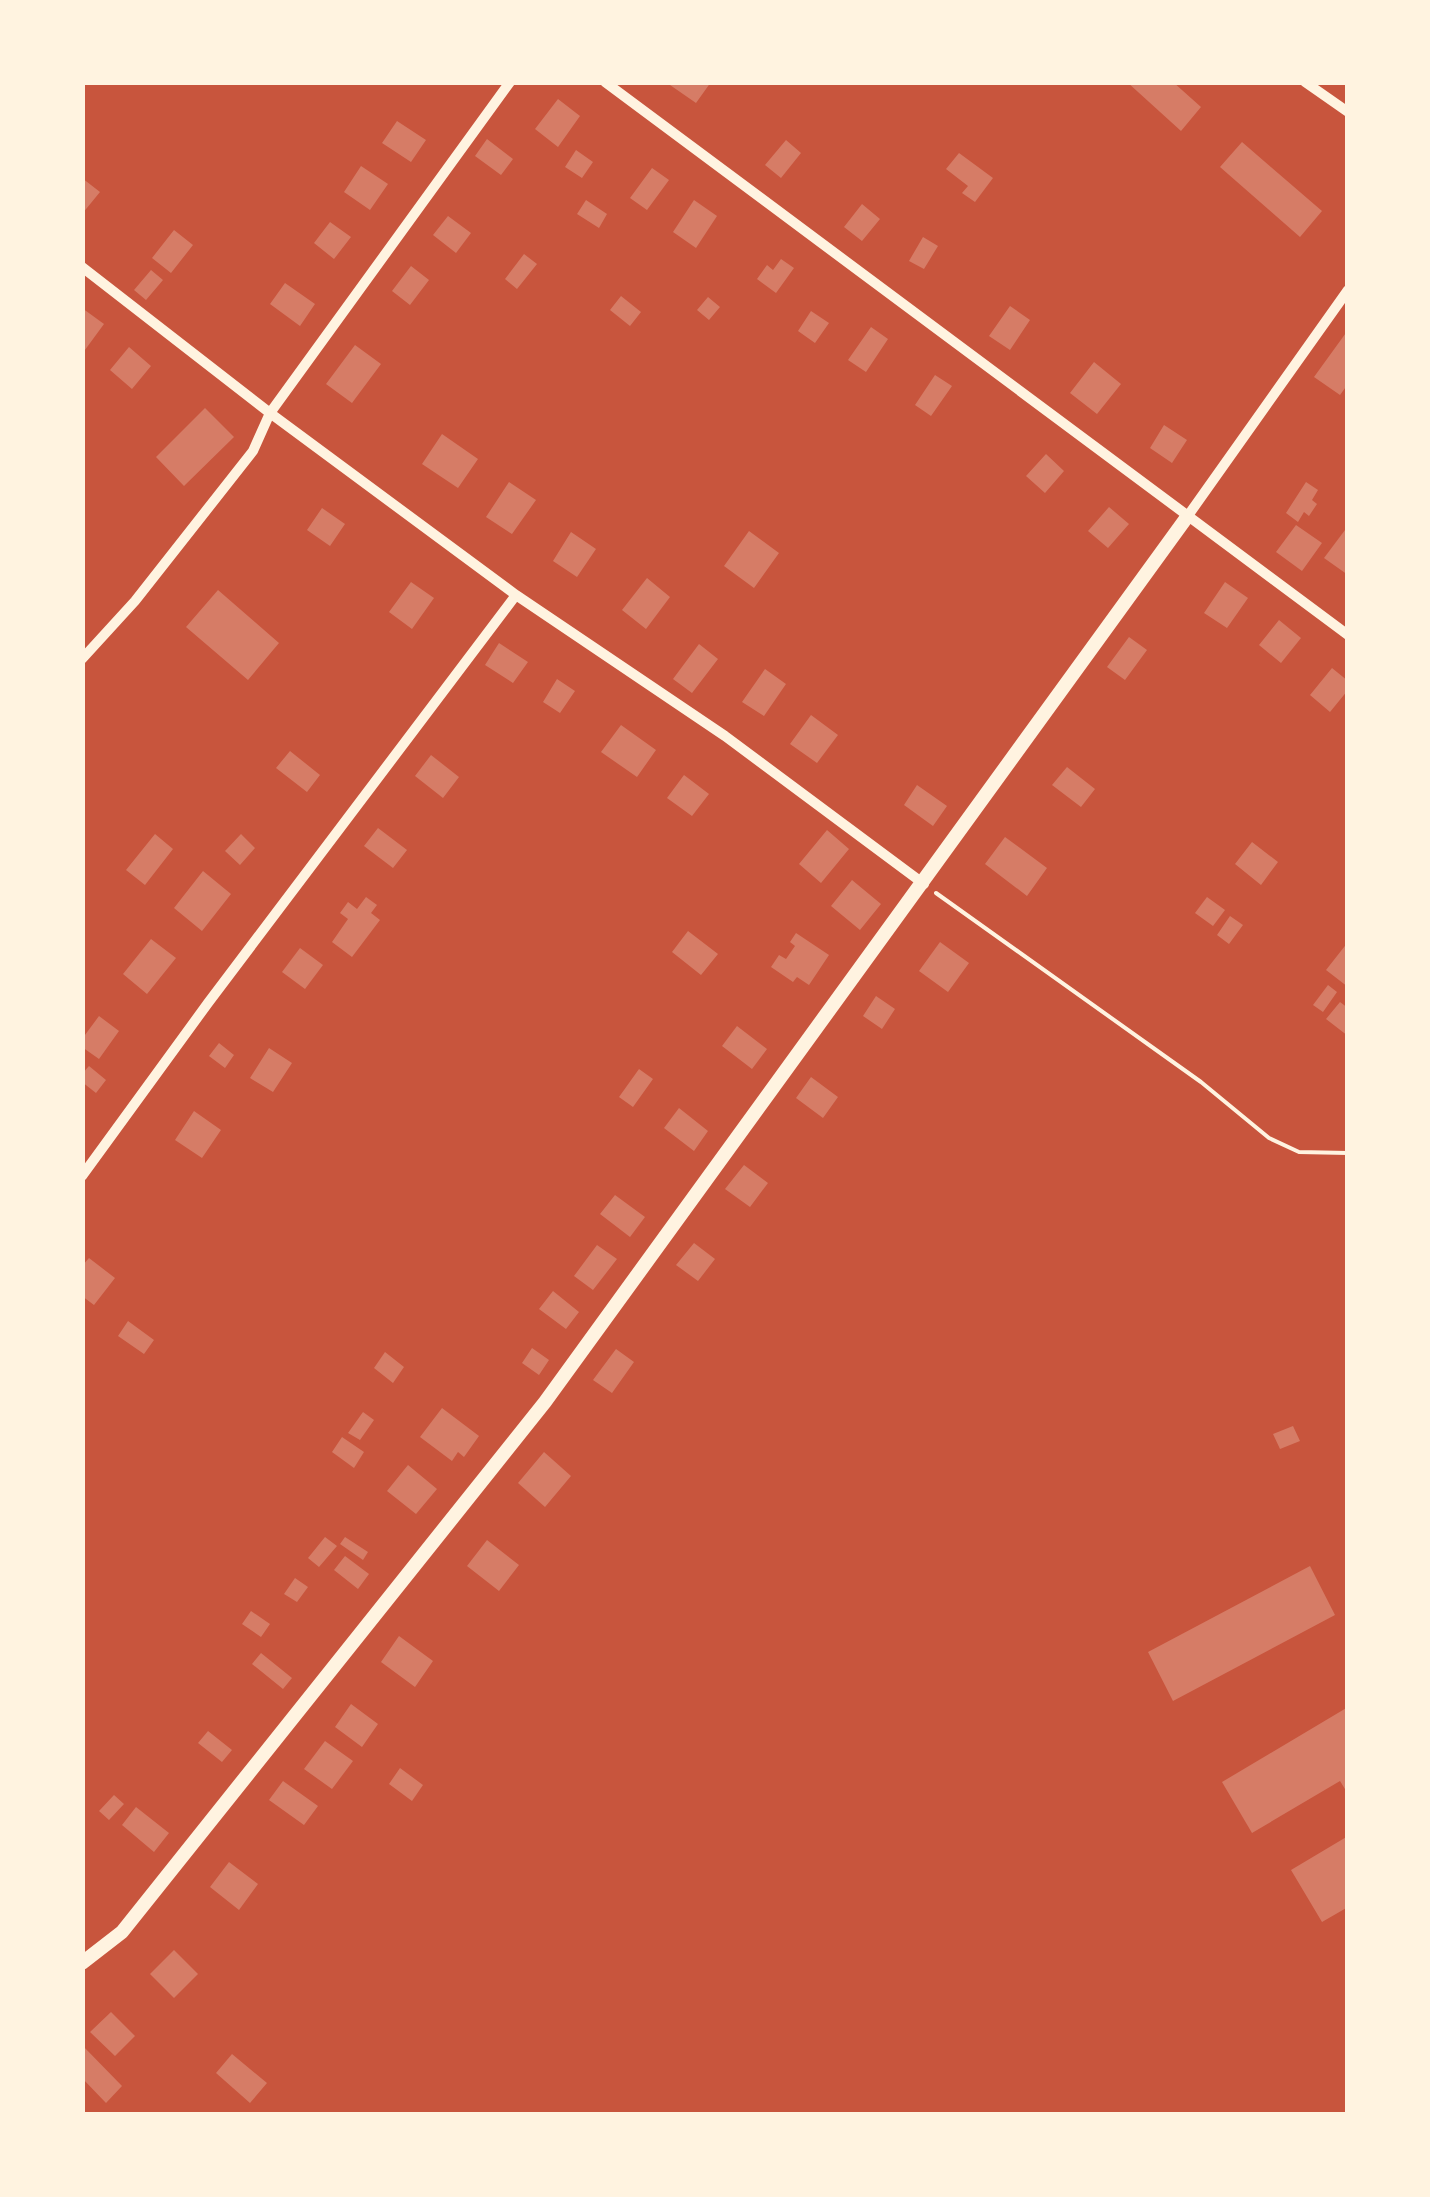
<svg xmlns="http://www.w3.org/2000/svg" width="1430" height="2197" font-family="'Alegreya Sans',sans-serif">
	<rect width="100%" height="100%" fill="#c8553d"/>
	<!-- building -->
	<path fill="#d67c66" d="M672 82H711L696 103 670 85Z
		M1127 82H1173L1201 107 1181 131Z
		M558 99 580 116 558 147 535 129Z
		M397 121 426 140 411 162 382 143Z
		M487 139 513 159 501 175 475 156Z
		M786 140 801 153 781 178 765 165Z
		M1242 142 1322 211 1300 237 1220 167Z
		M576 150 593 162 582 178 565 167Z
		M959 153 993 178 975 202 962 193 968 186 946 169Z
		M361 166 388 184 370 210 344 192Z
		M652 168 669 180 647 210 630 198Z
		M82 178 100 192 82 214Z
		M586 200 607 214 599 228 577 214Z
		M694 200 717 216 696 248 673 232Z
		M862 204 880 219 862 241 844 227Z
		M448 216 471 233 456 253 433 235Z
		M330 222 351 237 334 259 314 243Z
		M174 230 193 245 171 273 152 258Z
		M923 237 938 246 924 269 909 261Z
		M524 254 537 264 517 289 505 279Z
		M781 259 794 268 776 293 757 279 767 265 773 270Z
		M411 266 429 280 410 305 392 291Z
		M151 270 163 280 146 300 134 290Z
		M285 283 315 304 300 326 270 304Z
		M621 296 641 312 630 326 610 310Z
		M708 297 720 307 709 320 697 310Z
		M1010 306 1030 320 1010 350 989 336Z
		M82 308 104 324 82 354Z
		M811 311 829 323 815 343 798 331Z
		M871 327 888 339 866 372 848 360Z
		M1348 330V384L1340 395 1314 377Z
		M355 345 381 364 352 403 326 384Z
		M129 347 151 366 132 389 110 370Z
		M1094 362 1121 384 1097 414 1070 393Z
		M935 375 952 386 931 416 915 405Z
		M205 408 234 437 184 486 156 457Z
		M1164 425 1187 440 1172 463 1150 448Z
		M442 434 478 459 458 488 422 464Z
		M1046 454 1064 471 1045 493 1026 476Z
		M509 482 536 500 512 534 486 517Z
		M1306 482 1318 490 1312 500 1317 504 1309 516 1304 512 1298 522 1286 513Z
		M1109 507 1129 524 1108 548 1088 531Z
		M322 508 345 524 330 546 307 530Z
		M1296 525 1322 543 1302 571 1276 552Z
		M1348 526V575L1324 558Z
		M749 531 779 553 754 588 724 566Z
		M571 532 596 549 577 577 553 561Z
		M647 578 670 597 646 629 622 610Z
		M411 582 434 598 412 629 389 612Z
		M1225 582 1248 598 1227 628 1204 613Z
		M218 590 279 643 248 680 186 627Z
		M1279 620 1301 638 1281 663 1259 645Z
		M1129 637 1147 650 1125 680 1107 667Z
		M499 643 528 662 513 683 485 665Z
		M699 644 718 659 692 693 673 679Z
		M1332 668 1348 681V690L1330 712 1310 695Z
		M765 669 786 684 764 716 742 702Z
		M557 679 575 691 560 713 543 702Z
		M811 715 838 735 817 763 790 744Z
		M621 725 656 750 637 777 601 752Z
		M290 751 320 775 307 792 276 768Z
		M431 755 459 777 443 798 415 776Z
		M1067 767 1095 789 1081 807 1052 785Z
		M684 775 709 794 692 816 667 798Z
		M917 785 947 806 933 826 904 805Z
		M378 828 407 850 393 868 364 846Z
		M827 830 849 849 821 883 799 864Z
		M155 834 173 849 145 885 126 870Z
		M241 834 255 848 240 865 225 851Z
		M1005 837 1047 868 1027 896 985 864Z
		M1252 842 1278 862 1261 885 1235 864Z
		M203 871 231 894 202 931 174 908Z
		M852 880 881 904 860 930 831 906Z
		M366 897 377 905 371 913 380 920 352 957 332 942 348 919 340 913 348 902 357 909Z
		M1207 897 1225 910 1213 926 1195 913Z
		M1230 916 1243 925 1229 944 1217 935Z
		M688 931 718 954 701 975 672 952Z
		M796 933 829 955 809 985 797 977 793 982 771 967 779 955 786 959 795 946 790 942Z
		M151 939 176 958 147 994 123 974Z
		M940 942 969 963 948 992 919 971Z
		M1348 942V987L1326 970Z
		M300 948 323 965 305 989 282 972Z
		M1328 985 1337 992 1323 1012 1313 1005Z
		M876 996 895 1009 882 1029 863 1016Z
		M1340 1002 1348 1008V1036L1326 1019Z
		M99 1016 119 1031 99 1059 82 1047V1039Z
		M737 1026 767 1049 752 1069 722 1046Z
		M219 1043 234 1055 225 1068 209 1056Z
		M269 1048 292 1063 273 1092 250 1078Z
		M89 1066 106 1080 96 1093 82 1082V1074Z
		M639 1069 653 1079 633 1107 619 1097Z
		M811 1077 838 1097 823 1118 796 1098Z
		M679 1108 708 1131 694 1151 664 1128Z
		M194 1111 221 1130 202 1158 175 1140Z
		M744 1165 768 1183 750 1207 725 1189Z
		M615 1195 645 1217 630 1237 600 1214Z
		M694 1243 715 1259 698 1281 676 1265Z
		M597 1245 617 1259 593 1290 574 1276Z
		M89 1258 115 1278 94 1305 82 1296V1266Z
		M553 1291 579 1312 566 1329 539 1309Z
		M128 1321 154 1340 144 1354 118 1336Z
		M532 1348 549 1360 539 1375 522 1363Z
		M616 1349 634 1362 612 1393 593 1380Z
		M385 1352 404 1367 393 1383 374 1368Z
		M442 1408 479 1436 464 1457 458 1452 452 1461 420 1437Z
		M363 1412 374 1420 360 1440 348 1433Z
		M1293 1426 1300 1441 1280 1449 1273 1434Z
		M342 1437 364 1452 354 1468 332 1452Z
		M544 1452 571 1476 545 1507 518 1483Z
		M408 1465 437 1489 416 1514 387 1491Z
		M325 1537 337 1546 319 1567 308 1558Z
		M345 1537 368 1552 363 1560 340 1544Z
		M487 1540 519 1565 499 1591 467 1566Z
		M345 1556 369 1574 358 1589 334 1570Z
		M1310 1566 1335 1615 1173 1701 1148 1652Z
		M295 1578 308 1587 297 1602 284 1594Z
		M251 1611 270 1624 261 1637 242 1624Z
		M399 1636 433 1661 415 1687 381 1662Z
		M261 1653 292 1678 283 1689 252 1664Z
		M351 1704 378 1724 362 1747 335 1727Z
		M1348 1707V1794L1340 1781 1252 1833 1222 1782Z
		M208 1731 232 1750 222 1762 198 1743Z
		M325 1741 353 1761 332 1789 304 1769Z
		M400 1768 423 1785 412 1801 389 1784Z
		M283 1781 318 1806 304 1825 269 1800Z
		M114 1795 124 1804 109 1820 99 1811Z
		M136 1807 169 1833 154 1852 122 1825Z
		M1348 1836V1907L1322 1922 1291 1870Z
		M229 1862 258 1884 239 1910 210 1887Z
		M174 1950 198 1974 174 1998 150 1974Z
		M111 2012 135 2036 115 2056 90 2032Z
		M82 2045 122 2086 106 2103 82 2078Z
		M232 2054 267 2083 250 2103 216 2073Z"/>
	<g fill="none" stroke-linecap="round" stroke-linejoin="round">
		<!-- path -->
		<path stroke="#fff3e0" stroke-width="4" d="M936 893 1201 1082 1269 1138 1299 1152 1348 1153"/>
		<!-- minor -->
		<path stroke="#fff3e0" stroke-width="10" d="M605 82 1348 635
			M1305 82 1348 112
			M82 267 270 413 516 595 725 736 924 884
			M1187 517 1348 290
			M82 659 135 601 253 451 270 413 510 82
			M82 1176 208 1003 516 595"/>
		<!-- tertiary -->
		<path stroke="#fff3e0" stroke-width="14" d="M82 1963 122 1932 545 1402 1187 517"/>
	</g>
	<!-- border -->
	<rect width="1430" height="2197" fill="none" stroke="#fff3e0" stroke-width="170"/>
</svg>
